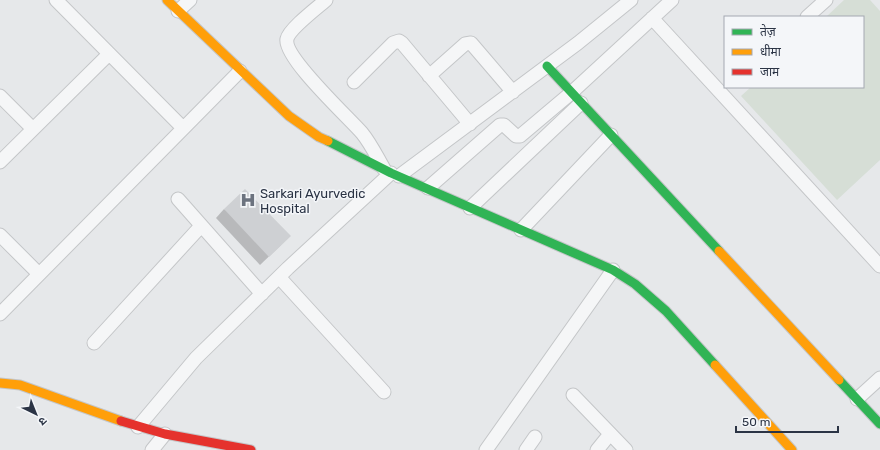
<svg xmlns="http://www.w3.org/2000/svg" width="880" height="450" font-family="Rubik,'Noto Sans Devanagari',sans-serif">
	<rect width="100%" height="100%" fill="#e6e8ea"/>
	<!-- green -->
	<path fill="#d6ded6" d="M844 0H870L880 11V160L837 200 741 96 751 87H863V17H826Z"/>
	<!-- shadow -->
	<path fill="#0003" d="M224 209 281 245 260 265 216 218Z"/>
	<!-- building -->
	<path fill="#ced0d3" d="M245 189 291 236 269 257 224 209Z"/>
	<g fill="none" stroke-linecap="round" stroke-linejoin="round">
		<defs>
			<path id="street" d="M56 0 183 128
				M326 0C318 7 289 29 287 39 283 57 348 117 362 133 371 144 377 157 384 169
				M178 11 190 0
				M807 17 826 0
				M652 18 880 266
				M429 76 465 44 471 43 513 92
				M354 82 393 43 399 41 402 43 470 124
				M0 96 33 129
				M0 162 109 54
				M399 176 578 43 631 0
				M428 188 500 125H504L516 136H520L571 93 672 0
				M178 199 262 294
				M470 208 581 103
				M521 230 611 135
				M0 235 39 274
				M279 277 384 392
				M0 314 240 71
				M94 343 201 226
				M573 395 626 450
				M857 399 880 378
				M138 427 196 358 288 268 391 173
				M152 450 165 434
				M486 450 613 270
				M526 450 535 437
				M597 450 610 434"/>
			<path id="fast" d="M547 66 719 251
				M328 141 391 173 613 270 635 284 666 311 715 365
				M839 380 880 424"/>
			<path id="slow" d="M167 0 289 116 319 137 328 141
				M719 251 839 380
				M715 365 792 450
				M0 383 20 385 121 421"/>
			<path id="jam" d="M121 421 165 434 251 450"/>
		</defs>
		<!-- street casing -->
		<use href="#street" stroke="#c4c6c8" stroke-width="15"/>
		<!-- fast casing -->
		<use href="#fast" stroke="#c4c6c8" stroke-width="11"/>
		<!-- slow casing -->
		<use href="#slow" stroke="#c4c6c8" stroke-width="11"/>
		<!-- jam casing -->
		<use href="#jam" stroke="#c4c6c8" stroke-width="11"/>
		<!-- street -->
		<use href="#street" stroke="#f5f6f7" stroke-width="13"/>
		<!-- fast -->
		<use href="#fast" stroke="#30b455" stroke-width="9"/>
		<!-- slow -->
		<use href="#slow" stroke="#ff9f0a" stroke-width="9"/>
		<!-- jam -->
		<use href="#jam" stroke="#e5322d" stroke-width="9"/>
	</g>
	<!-- icons -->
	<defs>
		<symbol id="hospital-bare" viewBox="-9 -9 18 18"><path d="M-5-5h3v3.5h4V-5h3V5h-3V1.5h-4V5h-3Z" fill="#6c737f" stroke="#f4f6f9" stroke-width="2.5" paint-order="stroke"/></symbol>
	</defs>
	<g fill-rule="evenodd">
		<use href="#hospital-bare" x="237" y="189" width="22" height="22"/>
	</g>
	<g text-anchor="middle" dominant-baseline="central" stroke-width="3" stroke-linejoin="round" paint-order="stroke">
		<!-- poi labels -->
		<g font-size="13" fill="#2b3445" stroke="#f4f6f9" text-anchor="start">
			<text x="260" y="193">Sarkari Ayurvedic<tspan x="260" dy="15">Hospital</tspan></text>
		</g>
	</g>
	<!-- legend -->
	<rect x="724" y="16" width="140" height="72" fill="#f4f6f9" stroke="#a4a8b1"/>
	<rect x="732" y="29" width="20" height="6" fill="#30b455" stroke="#a4a8b1"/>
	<text x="760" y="36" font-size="12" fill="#2b3445">तेज़</text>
	<rect x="732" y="49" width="20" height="6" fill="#ff9f0a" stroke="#a4a8b1"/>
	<text x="760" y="56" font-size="12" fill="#2b3445">धीमा</text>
	<rect x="732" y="69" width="20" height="6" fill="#e5322d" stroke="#a4a8b1"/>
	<text x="760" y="76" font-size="12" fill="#2b3445">जाम</text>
	<!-- north arrow -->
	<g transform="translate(36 414) rotate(137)" stroke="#f4f6f9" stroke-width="3" paint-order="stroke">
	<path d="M0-3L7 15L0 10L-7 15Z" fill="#2b3445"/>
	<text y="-6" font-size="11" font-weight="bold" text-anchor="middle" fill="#2b3445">उ</text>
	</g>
	<!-- scale -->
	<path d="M736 426v6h102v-6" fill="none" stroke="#2b3445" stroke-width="2"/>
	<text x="742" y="426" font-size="12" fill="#2b3445" stroke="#f4f6f9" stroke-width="3" paint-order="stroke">50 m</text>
</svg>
